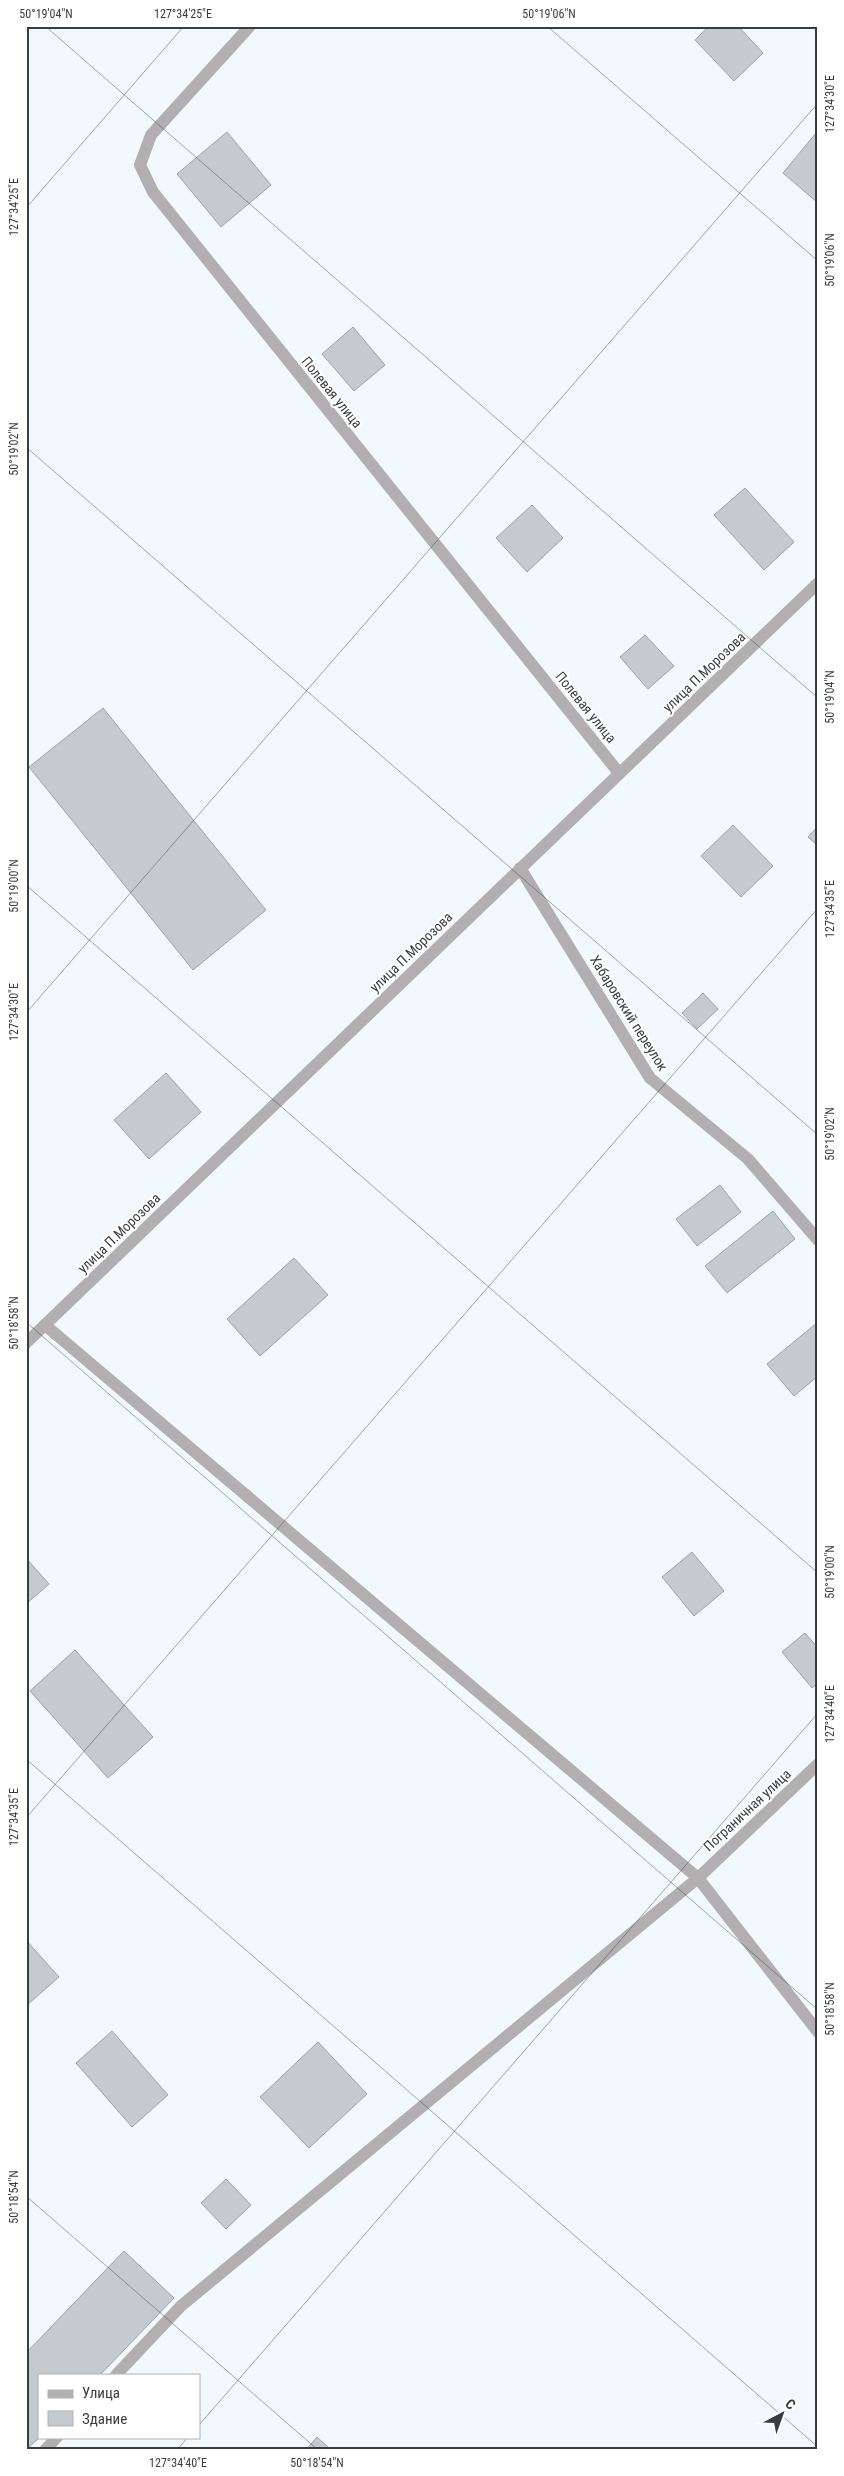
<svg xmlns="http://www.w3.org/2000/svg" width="844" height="2476" font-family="'Roboto Condensed',sans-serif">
	<rect width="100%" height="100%" fill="#f1f9fe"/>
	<!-- building -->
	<path fill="#c4cbd0" stroke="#9ca2a7" d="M709 26H738L763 53 734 81 695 40Z
		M227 132 271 185 221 227 177 174Z
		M816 133 818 135V203L783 173Z
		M353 327 385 365 354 391 322 354Z
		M745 488 794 542 764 570 714 515Z
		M532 505 563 538 527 572 496 538Z
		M645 635 674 666 648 689 620 657Z
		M103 708 266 910 193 970 29 767Z
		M733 825 773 866 741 897 701 856Z
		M818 826V846L808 837Z
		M703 993 718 1009 697 1029 682 1013Z
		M166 1073 201 1112 149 1159 114 1120Z
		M720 1185 741 1212 697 1246 676 1219Z
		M773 1211 795 1239 727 1293 705 1266Z
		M294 1258 328 1295 260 1356 227 1319Z
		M818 1322V1376L794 1396 767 1364Z
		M692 1552 724 1591 694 1616 662 1577Z
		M26 1558 49 1584 26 1604Z
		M805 1633 818 1648V1683L812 1688 782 1652Z
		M75 1650 153 1737 108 1778 30 1691Z
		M26 1940 59 1977 26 2006Z
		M112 2031 168 2095 132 2127 76 2063Z
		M318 2042 367 2094 309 2148 260 2097Z
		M226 2179 251 2205 226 2229 201 2203Z
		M124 2251 174 2298 100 2375H39L40 2437 26 2450V2353Z
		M317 2437 331 2450H306Z"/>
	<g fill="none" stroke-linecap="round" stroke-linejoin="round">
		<!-- lane -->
		<path stroke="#b3afb0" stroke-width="12" d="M45 1325 698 1878 818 2032
			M116 2375 181 2306 698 1878
			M45 2450 57 2437"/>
		<!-- street -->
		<path stroke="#b3afb0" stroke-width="12" d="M250 26 151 135 140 165 153 192 619 773
			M520 868 650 1078 748 1159 818 1240
			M26 1343 818 583
			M698 1878 818 1764"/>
	</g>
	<!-- ticks -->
	<path fill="none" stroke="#3a3d3f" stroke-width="1" stroke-opacity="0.45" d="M45 26 818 698M547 26 818 261M26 208 184 26M26 447 818 1135M26 885 818 1573M26 1013 818 103M26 1322 818 2010M26 1759 818 2447M26 1818 818 908M26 2196 318 2450M199 2425 818 1713M177 2450 188 2437"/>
	<g text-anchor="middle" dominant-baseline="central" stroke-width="4" stroke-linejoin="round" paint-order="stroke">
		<!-- street labels -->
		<g font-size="14" fill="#3a3d3f" stroke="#fff">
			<text transform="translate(332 392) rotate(51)">Полевая улица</text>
			<text transform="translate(704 672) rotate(-44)">улица П.Морозова</text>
			<text transform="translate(586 707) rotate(51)">Полевая улица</text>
			<text transform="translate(411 952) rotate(-44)">улица П.Морозова</text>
			<text transform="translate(629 1013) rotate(58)">Хабаровский переулок</text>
			<text transform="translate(119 1233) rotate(-44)">улица П.Морозова</text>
			<text transform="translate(747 1810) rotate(-43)">Пограничная улица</text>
		</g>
	</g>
	<!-- border -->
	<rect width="844" height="2476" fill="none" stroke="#ffffff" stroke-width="55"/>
	<!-- legend -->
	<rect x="38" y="2374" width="162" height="65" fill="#ffffff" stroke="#b0b1b2"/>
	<rect x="48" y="2390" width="25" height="8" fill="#b3afb0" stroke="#b0b1b2"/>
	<text x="82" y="2398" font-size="15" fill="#3a3d3f">Улица</text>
	<rect x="48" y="2411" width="25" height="15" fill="#c4cbd0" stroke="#b0b1b2"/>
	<text x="82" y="2424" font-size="15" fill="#3a3d3f">Здание</text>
	<!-- north arrow -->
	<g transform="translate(782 2414) rotate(41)" stroke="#ffffff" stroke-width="4" paint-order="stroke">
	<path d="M0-4L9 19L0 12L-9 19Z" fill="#3a3d3f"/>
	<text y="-8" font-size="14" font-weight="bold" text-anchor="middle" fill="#3a3d3f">С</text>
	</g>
	<rect x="28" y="28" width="788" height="2420" fill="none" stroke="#3a3d3f" stroke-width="2"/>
	<g font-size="12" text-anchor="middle" fill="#3a3d3f">
		<text x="46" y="18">50°19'04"N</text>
		<text x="183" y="18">127°34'25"E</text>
		<text x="549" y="18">50°19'06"N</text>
		<text transform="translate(830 104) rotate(-90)" y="4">127°34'30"E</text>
		<text transform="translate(14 207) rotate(-90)" y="4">127°34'25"E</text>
		<text transform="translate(830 260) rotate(-90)" y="4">50°19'06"N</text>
		<text transform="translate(14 449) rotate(-90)" y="4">50°19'02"N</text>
		<text transform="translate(830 697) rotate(-90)" y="4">50°19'04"N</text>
		<text transform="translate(14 886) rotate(-90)" y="4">50°19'00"N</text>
		<text transform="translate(830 909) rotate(-90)" y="4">127°34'35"E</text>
		<text transform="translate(14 1012) rotate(-90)" y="4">127°34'30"E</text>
		<text transform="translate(830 1134) rotate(-90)" y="4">50°19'02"N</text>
		<text transform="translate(14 1323) rotate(-90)" y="4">50°18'58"N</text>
		<text transform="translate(830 1572) rotate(-90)" y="4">50°19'00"N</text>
		<text transform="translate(830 1714) rotate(-90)" y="4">127°34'40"E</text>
		<text transform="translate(14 1817) rotate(-90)" y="4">127°34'35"E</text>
		<text transform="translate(830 2009) rotate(-90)" y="4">50°18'58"N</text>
		<text transform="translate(14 2197) rotate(-90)" y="4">50°18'54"N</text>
		<text x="178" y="2467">127°34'40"E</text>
		<text x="317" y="2467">50°18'54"N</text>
	</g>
</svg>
